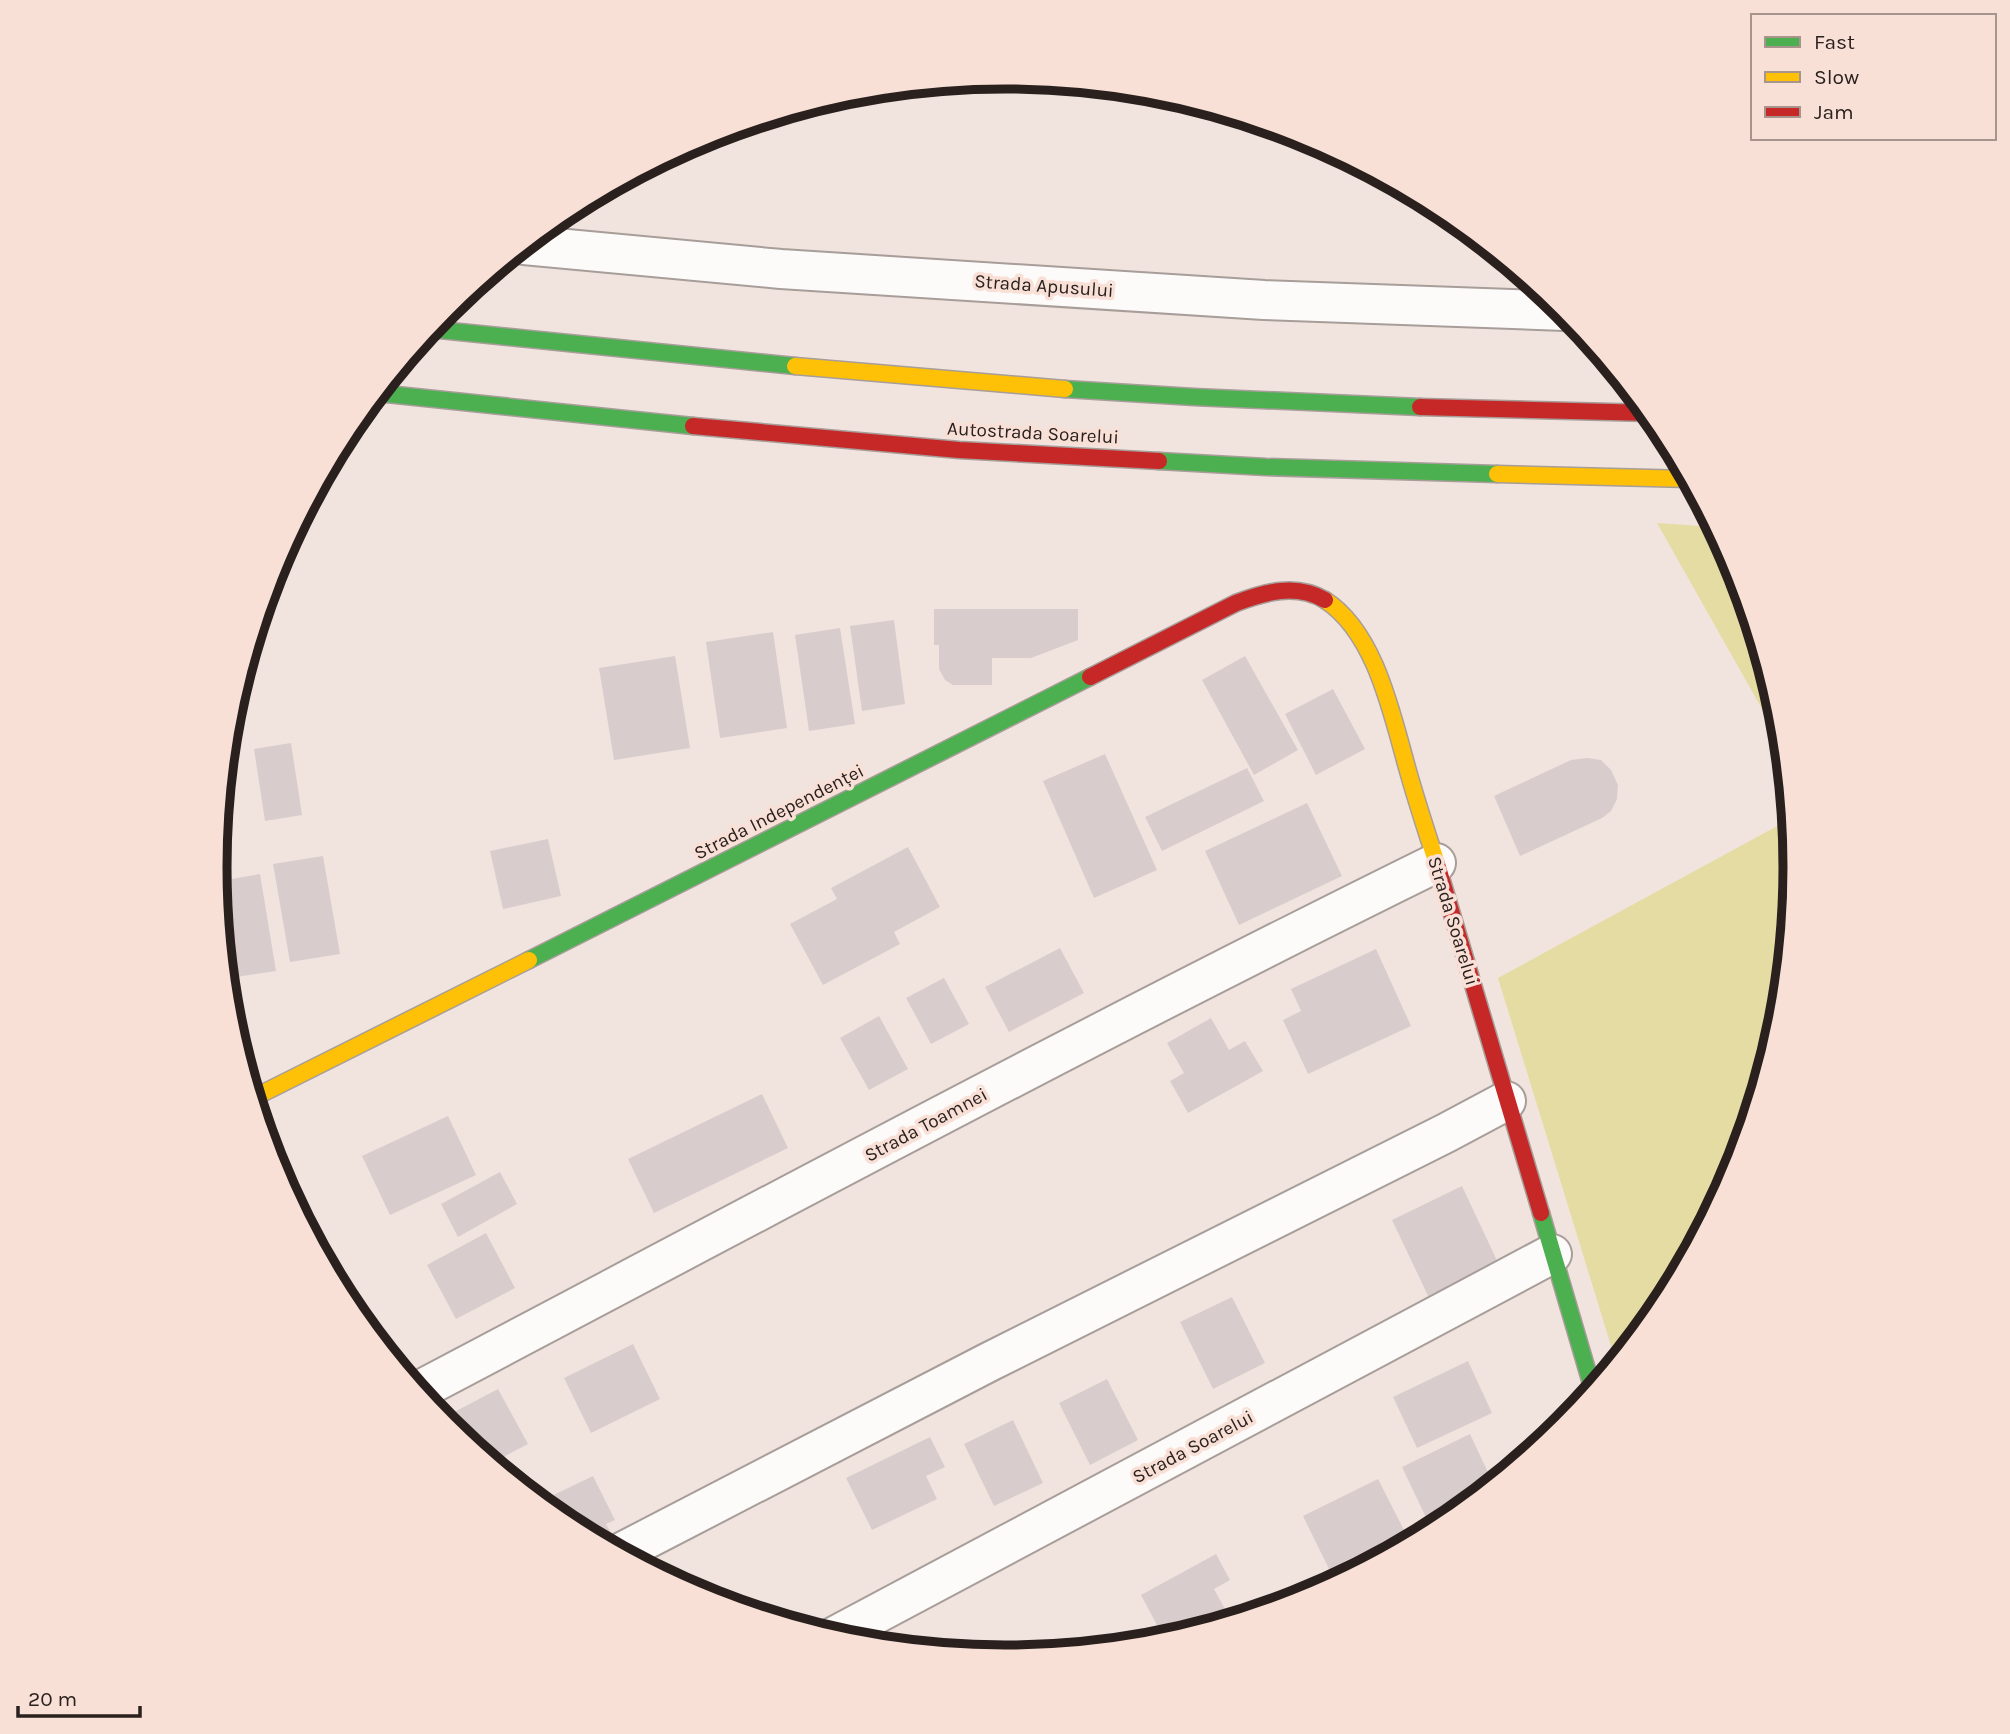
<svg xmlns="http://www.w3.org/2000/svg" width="2010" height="1734" font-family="Karla,sans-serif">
	<rect width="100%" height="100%" fill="#f1e4df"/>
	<!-- green -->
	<path fill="#e5dca3" d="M1657 523 1715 527 1735 565 1780 713 1783 746Z
		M1790 819 1795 867 1780 1022 1735 1170 1662 1306 1616 1362 1498 978Z"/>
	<!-- building -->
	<path fill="#d8cdcc" d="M934 609H1078V640L1031 658H992V685H953L945 680 939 669V645H934Z
		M894 620 905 704 862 711 850 626Z
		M840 628 855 724 809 731 795 635Z
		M773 632 787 728 720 738 706 642Z
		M675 656 690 748 614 760 599 668Z
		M1245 656 1298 750 1254 775 1202 680Z
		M1333 689 1365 749 1316 775 1285 714Z
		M291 743 302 815 265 821 254 749Z
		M1105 754 1157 870 1094 898 1043 781Z
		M1587 758 1601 760 1611 770 1618 785 1617 799 1611 811 1602 818 1520 856 1494 796 1571 760Z
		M1247 768 1264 801 1162 851 1145 817Z
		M1307 803 1342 876 1239 925 1205 851Z
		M548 839 561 896 503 909 490 851Z
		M908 847 940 907 894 932 900 944 823 985 790 924 837 899 831 888Z
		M323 856 340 954 290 962 273 864Z
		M260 874 276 971 236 977 220 881Z
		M1060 948 1084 993 1009 1032 985 987Z
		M1376 949 1411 1026 1308 1074 1283 1020 1301 1011 1291 989Z
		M944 978 969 1024 931 1044 906 998Z
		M879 1016 908 1069 869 1090 840 1038Z
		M1211 1018 1229 1050 1245 1041 1263 1071 1188 1113 1170 1081 1184 1073 1167 1043Z
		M762 1094 788 1148 654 1213 628 1159Z
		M448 1116 476 1175 390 1215 362 1156Z
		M500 1172 517 1204 458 1237 441 1204Z
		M1462 1186 1500 1267 1430 1300 1392 1220Z
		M486 1233 515 1288 456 1319 427 1265Z
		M1232 1297 1265 1363 1213 1389 1180 1322Z
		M633 1344 660 1399 591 1433 564 1378Z
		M1468 1361 1492 1413 1417 1448 1393 1397Z
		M1107 1379 1138 1440 1090 1465 1059 1403Z
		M498 1389 528 1444 492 1463 441 1419Z
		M1013 1420 1043 1483 994 1506 964 1444Z
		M1470 1434 1493 1483 1450 1519 1431 1528 1402 1467Z
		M930 1437 945 1467 926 1476 937 1499 872 1530 846 1478Z
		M593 1476 615 1520 606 1524 613 1537 602 1543 566 1524 539 1502Z
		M1378 1479 1405 1532 1329 1569 1303 1516Z
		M1216 1554 1230 1580 1214 1589 1231 1620 1165 1640 1141 1595Z"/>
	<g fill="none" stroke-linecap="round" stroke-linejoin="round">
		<defs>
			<path id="street" d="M524 245 781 269 1264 300 1565 311
				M418 1391C756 1213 1093 1032 1436 863
				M620 1553 989 1362 1446 1133 1506 1101
				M833 1637 1552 1254"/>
			<path id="fast" d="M430 329 795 366
				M1065 389 1194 397 1420 407
				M377 393 693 426
				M1159 461 1266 467 1497 474
				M529 960 1090 677
				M1541 1213 1593 1390"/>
			<path id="slow" d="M795 366 1065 389
				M1497 474 1689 479
				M1325 600C1376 633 1392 715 1408 771 1417 803 1427 833 1437 864
				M253 1098 529 960"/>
			<path id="jam" d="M1420 407 1649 413
				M693 426 959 450 1159 461
				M1090 677 1236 603C1265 592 1296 583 1325 600
				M1437 864 1541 1213"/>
		</defs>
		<!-- street casing -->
		<use href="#street" stroke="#a79d99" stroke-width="42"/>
		<!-- fast casing -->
		<use href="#fast" stroke="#a79d99" stroke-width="19"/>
		<!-- slow casing -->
		<use href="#slow" stroke="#a79d99" stroke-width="19"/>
		<!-- jam casing -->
		<use href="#jam" stroke="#a79d99" stroke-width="19"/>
		<!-- street -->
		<use href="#street" stroke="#fdfbfa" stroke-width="38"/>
		<!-- fast -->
		<use href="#fast" stroke="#4caf50" stroke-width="16"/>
		<!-- slow -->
		<use href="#slow" stroke="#ffc107" stroke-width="16"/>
		<!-- jam -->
		<use href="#jam" stroke="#c62828" stroke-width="16"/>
	</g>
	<g text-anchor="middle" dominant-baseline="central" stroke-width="7" stroke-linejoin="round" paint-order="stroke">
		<!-- street labels -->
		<g font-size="19" fill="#2a211e" stroke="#f9e0d7">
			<text transform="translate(1044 286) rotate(4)">Strada Apusului</text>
			<text transform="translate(1033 433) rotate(3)">Autostrada Soarelui</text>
			<text transform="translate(779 812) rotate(-27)">Strada Independenței</text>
			<text transform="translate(1453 921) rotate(73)">Strada Soarelui</text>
			<text transform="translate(926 1125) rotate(-28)">Strada Toamnei</text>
			<text transform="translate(1193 1447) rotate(-28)">Strada Soarelui</text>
		</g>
	</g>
	<!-- crop -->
	<path d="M0 0H2010V1734H0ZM227 867a778 778 0 1 1 1556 0a778 778 0 1 1-1556 0Z" fill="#f9e0d7" fill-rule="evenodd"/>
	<path fill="none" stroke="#2a211e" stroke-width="9" d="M227 867a778 778 0 1 1 1556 0a778 778 0 1 1-1556 0Z"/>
	<!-- legend -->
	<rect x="1751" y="14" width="245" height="126" fill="#f9e0d7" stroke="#a6948d" stroke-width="2"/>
	<rect x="1765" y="37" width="35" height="10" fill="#4caf50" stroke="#a6948d" stroke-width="2"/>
	<text x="1814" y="49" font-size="21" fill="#2a211e">Fast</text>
	<rect x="1765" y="72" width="35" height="10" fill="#ffc107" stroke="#a6948d" stroke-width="2"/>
	<text x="1814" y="84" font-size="21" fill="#2a211e">Slow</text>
	<rect x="1765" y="107" width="35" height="10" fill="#c62828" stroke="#a6948d" stroke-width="2"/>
	<text x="1814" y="119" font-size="21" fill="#2a211e">Jam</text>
	<!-- scale -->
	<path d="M18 1706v10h122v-10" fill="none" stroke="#2a211e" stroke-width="3.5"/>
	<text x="28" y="1706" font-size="21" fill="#2a211e" stroke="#f9e0d7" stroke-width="5" paint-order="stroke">20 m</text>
</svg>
